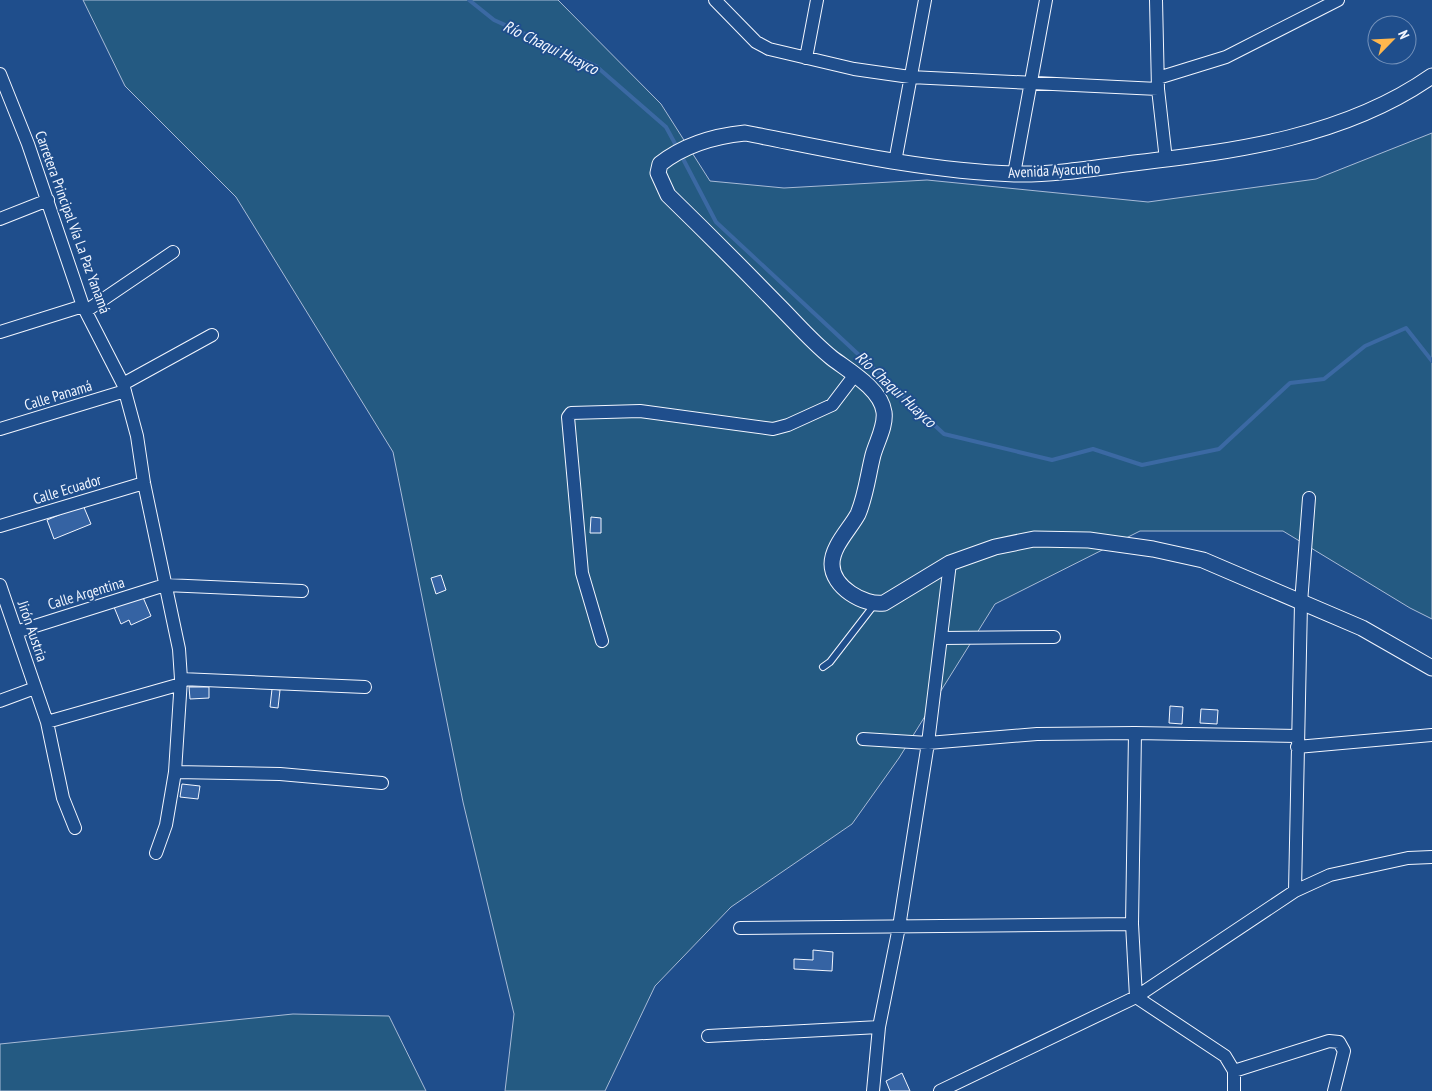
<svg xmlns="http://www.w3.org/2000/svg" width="1432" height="1091" font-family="'PT Sans Narrow',sans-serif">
	<rect width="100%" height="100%" fill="#1f4e8c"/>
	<!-- green -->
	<path fill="#245a82" stroke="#a8bbd7" d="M83 0H558L661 104 710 181 784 188 927 180 1148 202 1316 179 1432 133V619L1410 608 1283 531H1140L995 604 899 758 852 824 731 907 655 986 605 1091H505L514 1014 463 802 393 452 236 197 125 86Z
		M293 1014 389 1016 426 1091H0V1044Z"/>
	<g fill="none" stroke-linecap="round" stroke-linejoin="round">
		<!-- stream -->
		<path stroke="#3b69a3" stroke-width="4" d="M469 0 494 20 596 66 666 127 678 149
			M681 155 716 222 944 434 1052 460 1093 449 1142 465 1219 449 1290 383 1324 379 1365 346 1406 328 1432 361"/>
	</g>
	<!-- building -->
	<path fill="#3563a3" stroke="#f2f6ff" d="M83 505 91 524 54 539 47 520Z
		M591 517 601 518V533H590Z
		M441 575 446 590 436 594 431 578Z
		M142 595 151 616 131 625 129 620 121 624 114 607Z
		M189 687H209V698L190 699Z
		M272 689 280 690 278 708 270 707Z
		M1170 706 1183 707 1182 724 1169 723Z
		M1201 709 1218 710 1217 724 1200 723Z
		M182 784 200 786 198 799 180 797Z
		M813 950 833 952 832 971 794 969V959L813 960Z
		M902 1073 910 1091H890L886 1081Z"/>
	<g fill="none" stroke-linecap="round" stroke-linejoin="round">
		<defs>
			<path id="service" d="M823 667 830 662 874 605"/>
			<path id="minor" d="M715 0 756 42 769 49 854 69 910 77 1158 89
				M1156 0 1158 89 1166 160
				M806 58 817 0
				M0 74 28 144 83 306 123 384 137 436 144 483 179 649 181 679 175 772 166 825 156 853
				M1158 78 1226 57 1338 0
				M895 162 925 0
				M1014 174 1046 0
				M0 219 48 200
				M86 311 173 252
				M0 332 83 306
				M123 384 212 335
				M0 429 125 391
				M0 526 144 483
				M0 585 47 722 181 684
				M16 632 165 585 302 591
				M942 638 1054 637
				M602 641 582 573 568 417 571 413 640 411 773 429 788 425 832 405 854 376
				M181 679 365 687
				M0 701 35 688
				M47 722 63 798 75 828
				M1135 733 1132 924 1136 997 1225 1056 1234 1071V1091
				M863 739 928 743 1037 734 1135 733 1297 736
				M1297 747 1432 735
				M175 772 280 774 382 783
				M1295 891 1301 603 1309 498
				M740 928 1132 924
				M708 1036 879 1027
				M1234 1071 1329 1041 1339 1042 1344 1051 1334 1091
				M873 1091 879 1027 899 927 928 743 950 563
				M940 1091 1136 997 1295 891 1330 875 1408 858 1432 857"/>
			<path id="tertiary" d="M1432 76C1345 137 1237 151 1134 163 1095 168 1053 175 1014 174 923 171 833 150 745 133 715 136 684 145 660 164L658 173 668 195C705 231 742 268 778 305 796 323 812 342 832 358 849 371 881 389 884 412 886 426 877 441 873 455 868 475 866 495 858 514 850 529 832 546 832 564 832 587 864 606 884 603L950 563 995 547 1034 539 1089 540 1153 549 1203 560 1362 628 1432 668"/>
		</defs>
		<!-- service casing -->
		<use href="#service" stroke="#f2f6ff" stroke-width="8"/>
		<!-- minor casing -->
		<use href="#minor" stroke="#f2f6ff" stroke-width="14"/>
		<!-- tertiary casing -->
		<use href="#tertiary" stroke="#f2f6ff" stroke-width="17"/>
		<!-- service -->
		<use href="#service" stroke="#1f4e8c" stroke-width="6"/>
		<!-- minor -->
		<use href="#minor" stroke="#1f4e8c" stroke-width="12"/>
		<!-- tertiary -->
		<use href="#tertiary" stroke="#1f4e8c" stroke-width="15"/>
	</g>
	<g text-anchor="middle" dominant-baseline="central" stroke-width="4" stroke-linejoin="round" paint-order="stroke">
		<!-- street labels -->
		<g font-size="15" fill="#f2f6ff" stroke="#1f4e8c">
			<text transform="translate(1054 170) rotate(-3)">Avenida Ayacucho</text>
			<text transform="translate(73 222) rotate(70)">Carretera Principal Vía La Paz Yanamá</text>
			<text transform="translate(58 395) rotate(-17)">Calle Panamá</text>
			<text transform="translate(67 489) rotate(-17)">Calle Ecuador</text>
			<text transform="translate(86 593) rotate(-17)">Calle Argentina</text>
			<text transform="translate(33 631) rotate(71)">Jirón Austria</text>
		</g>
		<!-- water labels -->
		<g font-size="16" font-style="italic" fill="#f2f6ff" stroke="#1f4e8c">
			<text transform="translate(551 47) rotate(26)">Río Chaqui Huayco</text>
			<text transform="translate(896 389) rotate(43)">Río Chaqui Huayco</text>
		</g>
	</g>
	<!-- north arrow -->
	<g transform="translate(1392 40) rotate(66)"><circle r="24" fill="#1f4e8c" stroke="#7391ba"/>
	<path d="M0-4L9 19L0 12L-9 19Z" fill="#ffb74d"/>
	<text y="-8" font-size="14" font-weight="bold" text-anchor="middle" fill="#f2f6ff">N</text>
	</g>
</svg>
